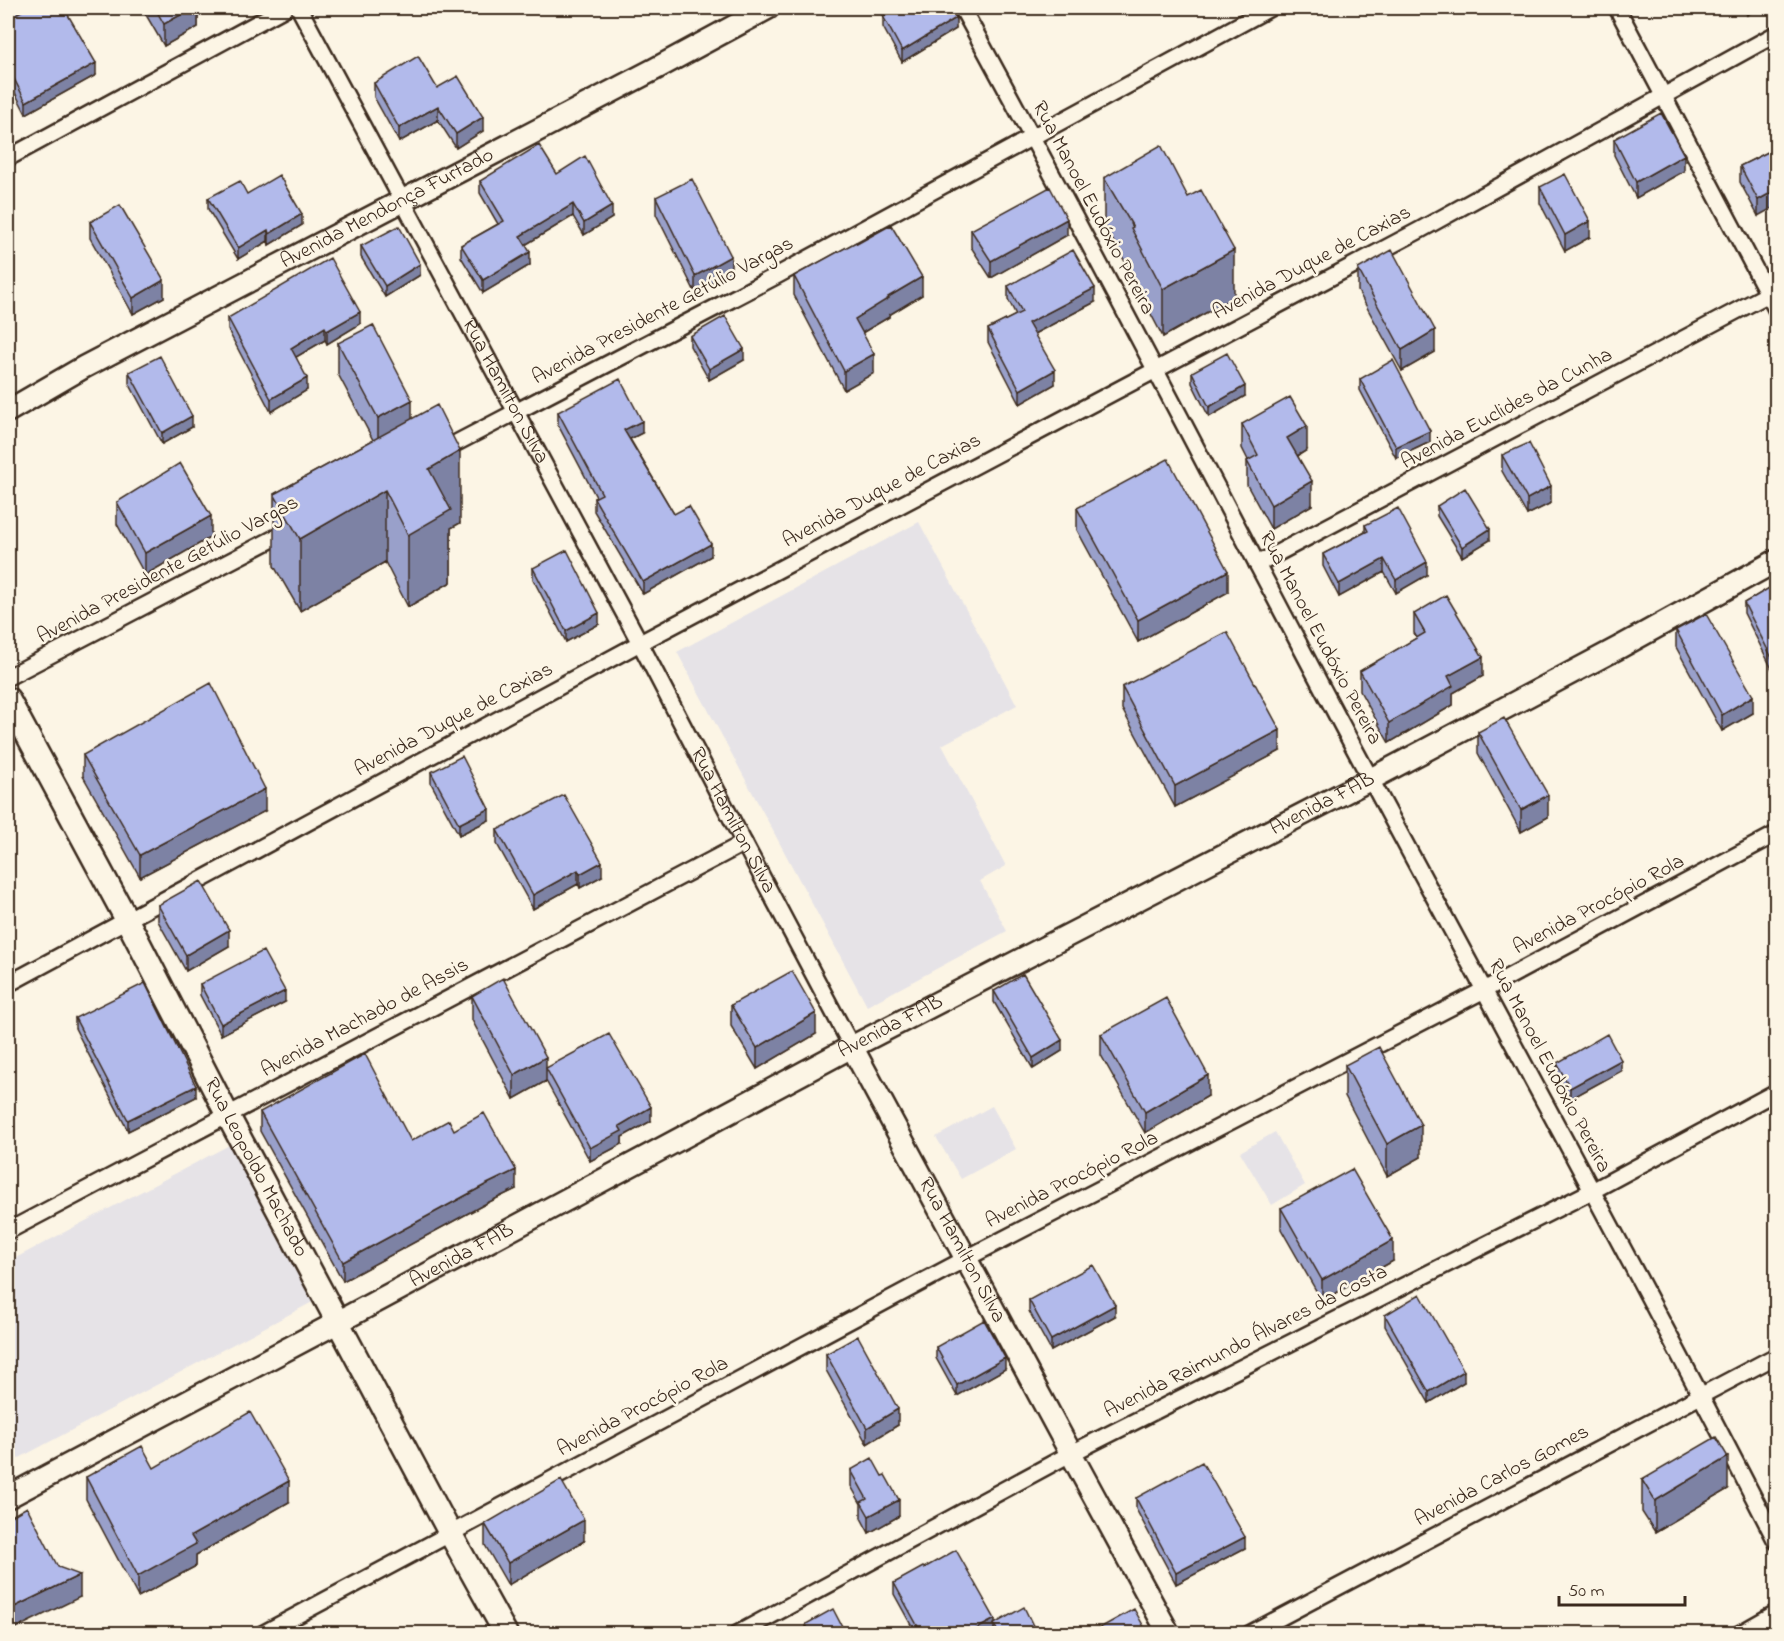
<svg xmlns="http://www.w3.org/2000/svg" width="1784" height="1641" font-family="'Indie Flower',sans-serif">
	<rect width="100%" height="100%" fill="#fcf5e5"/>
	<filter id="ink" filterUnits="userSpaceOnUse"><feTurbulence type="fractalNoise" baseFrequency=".0167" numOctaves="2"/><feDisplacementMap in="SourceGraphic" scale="12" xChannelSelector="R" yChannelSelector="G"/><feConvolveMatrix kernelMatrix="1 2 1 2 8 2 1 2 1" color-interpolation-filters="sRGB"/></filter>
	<g filter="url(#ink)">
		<!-- built -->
		<path fill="#e6e3e7" d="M919 522 1017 705 942 745 1006 866 980 881 1007 931 867 1006 677 652Z
			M992 1106 1016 1149 961 1179 936 1137Z
			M1275 1132 1305 1185 1272 1205 1240 1152Z
			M237 1141 320 1298 8 1464V1262Z"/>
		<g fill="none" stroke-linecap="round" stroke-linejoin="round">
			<defs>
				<g id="street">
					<path id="s1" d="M299 8 640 643 744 843 852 1047"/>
					<path d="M962 8C1096 252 1223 501 1354 748 1495 1012 1640 1275 1776 1541"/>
					<path d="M1617 8 1776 309"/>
					<path d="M8 158 285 8"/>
					<path d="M439 452 778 275 1270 8"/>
					<path d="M1257 564 1776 290"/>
					<path d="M8 677 290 530"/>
					<path d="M8 984 640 643 1420 230 1776 34"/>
					<path d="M8 1231 744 843"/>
					<path d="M262 1634 967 1258 1484 990 1776 834"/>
					<path d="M737 1634 1070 1454 1592 1191 1776 1092"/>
					<path d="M1249 1634 1776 1356"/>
					<path d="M1739 1634 1776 1613"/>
				</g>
				<g id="secondary">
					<path id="s2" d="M8 411 84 367 655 69 768 8"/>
					<path id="s3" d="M852 1047C958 1242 1062 1439 1169 1634"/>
					<path id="s4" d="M8 1497 327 1328 842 1052 1371 779 1620 647 1776 561"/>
				</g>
				<g id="primary">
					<path id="s5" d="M8 699 127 920 227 1114 450 1533 506 1634"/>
				</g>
			</defs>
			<!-- street casing -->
			<use href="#street" stroke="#3b2a1e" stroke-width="20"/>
			<!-- secondary casing -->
			<use href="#secondary" stroke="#3b2a1e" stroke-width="26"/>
			<!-- primary casing -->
			<use href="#primary" stroke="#3b2a1e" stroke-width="27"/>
			<!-- street -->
			<use href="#street" stroke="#fcf5e5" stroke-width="15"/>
			<!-- secondary -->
			<use href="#secondary" stroke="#fcf5e5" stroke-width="21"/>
			<!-- primary -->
			<use href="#primary" stroke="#fcf5e5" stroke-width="22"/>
		</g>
		<!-- wall -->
		<path fill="#99a0ca" stroke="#3b2a1e" stroke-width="1.5" d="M8 8 18 13 96 75 26 114 8 79Z
			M142 8H198V27L164 46Z
			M888 8H950L956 29 902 62 883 27V16L890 12Z
			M1743 8H1759L1747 15Z
			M374 83 437 88 483 131 456 148 438 120 399 142 374 97Z
			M1614 139 1684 171 1636 198 1614 155Z
			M1776 148 1758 216 1740 182V166Z
			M557 174 612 218 584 235 573 216 525 245 530 265 483 293 461 257V245L498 224 480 193V181Z
			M1104 178 1234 297 1163 337 1131 276V272L1104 225Z
			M1540 187 1590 237 1565 251 1540 203Z
			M247 194 302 225 269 245 268 241 238 259 208 209V198Z
			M656 197 731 272 695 292 656 214Z
			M90 222 164 297 133 314 90 238Z
			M971 230 1067 235 991 278 971 247Z
			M857 244 922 295 889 315V317L862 333 874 373 844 390 794 295V276Z
			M361 246 420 275 385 297 361 257Z
			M1358 269 1435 352 1402 371 1358 291Z
			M1008 286 1095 302 1034 334 1055 384 1020 404 988 342V329L1016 315 1008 299Z
			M228 318 360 324 327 344 325 340 296 357 307 390 271 412 228 330Z
			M690 336 744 360 709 380 690 346Z
			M338 343 412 419 460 523 451 528V582L408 607 385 562 300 611 274 566V494L373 440 338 374Z
			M129 372 192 427 162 444 129 383Z
			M1192 372 1245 396 1209 417 1192 383Z
			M1360 379 1430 442 1396 458 1360 390Z
			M558 412 642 433 630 439 674 514 711 556 643 594 594 511V498L596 497 558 425Z
			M1242 424 1307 450 1298 456 1312 505 1271 529 1247 485V461L1248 460 1242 448Z
			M1502 455 1551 503 1527 515 1502 471Z
			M117 502 211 537 145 575 117 524Z
			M1437 506 1490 540 1462 557 1437 516Z
			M1077 508 1228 592 1138 642 1077 530Z
			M1365 525 1427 575 1396 593 1384 572 1339 597 1323 566V554L1365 532Z
			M533 568 599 624 566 642 533 579Z
			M1776 584V677L1744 613V603Z
			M1414 614 1483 676 1453 693V705L1389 743 1360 691V671L1417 638 1414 633Z
			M1676 630 1753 713 1722 731 1676 647Z
			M1122 687 1280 751 1175 807 1122 709Z
			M1478 732 1548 817 1521 832 1478 753Z
			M83 755 265 811 140 877 83 776Z
			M431 772 489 820 459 835 431 783Z
			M497 830 602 876 580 888 578 884 533 909 497 844Z
			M158 905 229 946 186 971 158 921Z
			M200 984 285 1002 221 1035 200 995Z
			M994 991 1062 1051 1033 1069 994 1002Z
			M472 996 546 1068 651 1121 622 1137V1144L590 1161 546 1081 514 1099 472 1020Z
			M731 1005 816 1034 757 1069 731 1026Z
			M75 1018 196 1097 128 1131 75 1028Z
			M1101 1034 1208 1096 1145 1133 1101 1055Z
			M1557 1063 1621 1071 1570 1099 1557 1073Z
			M1345 1065 1421 1157 1387 1176 1345 1096Z
			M260 1112 411 1141 454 1130 516 1189 485 1204 343 1281 260 1131Z
			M1281 1208 1393 1261 1322 1301 1281 1229Z
			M1029 1300 1115 1316 1051 1351 1029 1311Z
			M1385 1315 1464 1382 1429 1403 1385 1326Z
			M936 1347 1005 1369 957 1396 936 1358Z
			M826 1354 898 1425 867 1444 826 1370Z
			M154 1468 289 1502 196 1555V1566L138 1597 86 1499V1477Z
			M1776 1469V1485L1774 1481V1470Z
			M851 1470 899 1516 869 1533 861 1518V1504L851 1486Z
			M1642 1480 1728 1489 1655 1532 1642 1512Z
			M1136 1498 1245 1548 1176 1584 1136 1509Z
			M8 1518 58 1567 80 1597 8 1606Z
			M485 1524 584 1541 508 1585 485 1545Z
			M924 1568 995 1624 1037 1634H994V1630L988 1634H916L894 1594V1583Z
			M806 1624 846 1634H806Z"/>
		<!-- shaded-wall -->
		<path fill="#7d82a4" stroke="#3b2a1e" stroke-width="1.5" d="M193 8H198V27L164 46V24Z
			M1747 8H1759L1747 15Z
			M956 18V29L902 62V51Z
			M96 63V75L26 114V102Z
			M438 106V120L399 142V128Z
			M483 117V131L456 148V134Z
			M1684 155V171L1636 198V182Z
			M1776 190V206L1758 216V200Z
			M573 204V216L520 248V236Z
			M612 206V218L584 235V223Z
			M302 214V225L269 245V234Z
			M1067 219V235L991 278V261Z
			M1590 221V237L1565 251V235Z
			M268 230V241L238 259V248Z
			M1234 250V297L1163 337V289Z
			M530 252V265L483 293V280Z
			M731 256V272L695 292V276Z
			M420 264V275L385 297V286Z
			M922 277V295L889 315V317L855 337V319L888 297Z
			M164 280V297L133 314V298Z
			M1095 288V302L1028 337V323Z
			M360 312V324L327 344V331Z
			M325 327V340L291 360V348Z
			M1435 330V352L1402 371V350Z
			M744 349V360L709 380V369Z
			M874 354V373L844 390V371Z
			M1055 370V384L1020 404V390Z
			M307 378V390L271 412V399Z
			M1245 386V396L1209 417V407Z
			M412 400V432L378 449V418Z
			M192 416V427L162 444V433Z
			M642 421V433L624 442V430Z
			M1307 426V450L1287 462V438Z
			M1430 431V442L1396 458V447Z
			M460 451V523L451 528V582L408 607V535L429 469Z
			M1312 481V505L1271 529V505Z
			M1551 486V503L1527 515V499Z
			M385 490V562L300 611V539Z
			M211 516V537L145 575V553Z
			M1490 529V540L1462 557V547Z
			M711 544V556L643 594V582Z
			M1384 559V572L1339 597V584Z
			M1427 562V575L1396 593V580Z
			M1228 571V592L1138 642V620Z
			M599 613V624L566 642V631Z
			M1483 657V676L1453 693V705L1389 743V723L1448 676Z
			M1753 696V713L1722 731V715Z
			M1280 730V751L1175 807V786Z
			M265 789V811L140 877V855Z
			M1548 795V817L1521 832V810Z
			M489 809V820L459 835V824Z
			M602 862V876L580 888V874Z
			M578 870V884L533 909V895Z
			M229 930V946L186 971V955Z
			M285 991V1002L221 1035V1024Z
			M816 1013V1034L757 1069V1048Z
			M1062 1040V1051L1033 1069V1058Z
			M546 1057V1081L514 1099V1075Z
			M1621 1060V1071L1570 1099V1088Z
			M1208 1075V1096L1145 1133V1112Z
			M196 1086V1097L128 1131V1120Z
			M651 1107V1121L622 1137V1144L590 1161V1148L619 1126Z
			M1421 1125V1157L1387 1176V1144Z
			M516 1170V1189L485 1204 343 1281V1262L485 1185Z
			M1393 1240V1261L1322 1301V1280Z
			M1115 1305V1316L1051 1351V1340Z
			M1005 1358V1369L957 1396V1385Z
			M1464 1371V1382L1429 1403V1392Z
			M898 1409V1425L867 1444V1428Z
			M1728 1457V1489L1655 1532V1501Z
			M289 1481V1502L196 1555V1566L138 1597V1576L191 1536Z
			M899 1500V1516L869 1533V1516Z
			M584 1520V1541L508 1585V1563Z
			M1245 1537V1548L1176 1584V1573Z
			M80 1575V1597L8 1632V1610Z
			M995 1619V1627L994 1624V1630L988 1634H967Z"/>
		<!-- building -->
		<path fill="#b2baeb" stroke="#3b2a1e" stroke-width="1.5" d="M8 8H15L18 13 27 8H64L96 63 26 102 8 67Z
			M155 8H193L164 24Z
			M894 8H950L956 18 902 51 883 16 895 9Z
			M418 56 437 88 458 76 483 117 456 134 438 106 399 128 374 83Z
			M1661 113 1684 155 1636 182 1614 139Z
			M539 145 557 174 585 156 612 206 584 223 573 204 520 236 530 252 483 280 461 245 504 221 480 181Z
			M1161 145 1188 197 1201 190 1234 250 1163 289 1131 228 1133 227 1104 178Z
			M1776 148V190L1758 200 1740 166Z
			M1565 174 1590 221 1565 235 1540 187Z
			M279 175 302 214 269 234 268 230 238 248 208 198 240 181 247 194Z
			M692 179 731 256 695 276 656 197Z
			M1050 187 1067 219 991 261 971 230Z
			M120 205 164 280 133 298 90 222Z
			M891 225 922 277 888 297 889 298 855 319 874 354 844 371 794 276 856 242 857 244Z
			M399 226 420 264 385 286 361 246Z
			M1073 250 1095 288 1028 323 1055 370 1020 390 988 329 1022 312 1008 286Z
			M1392 250 1435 330 1402 350 1358 269Z
			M330 258 360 312 327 331 325 327 291 348 307 378 271 399 228 318Z
			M725 316 744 349 709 369 690 336Z
			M373 325 412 400 378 418 338 343Z
			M1227 353 1245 386 1209 407 1192 372Z
			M160 356 192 416 162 433 129 372Z
			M1393 360 1430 431 1396 447 1360 379Z
			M620 379 642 421 624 430 674 514 689 506 711 544 643 582 594 498 602 494 558 412Z
			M1290 397 1307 426 1287 438 1312 481 1271 505 1247 461 1258 455 1242 424Z
			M437 405 460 451 429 469 451 510 408 535 385 490 300 539 274 494Z
			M1529 443 1551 486 1527 499 1502 455Z
			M1168 459 1228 571 1138 620 1077 508Z
			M180 463 211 516 145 553 117 502Z
			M1465 488 1490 529 1462 547 1437 506Z
			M1398 508 1427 562 1396 580 1384 559 1339 584 1323 554 1368 531 1365 525Z
			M567 550 599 613 566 631 533 568Z
			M1776 584V666L1744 603Z
			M1446 595 1483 657 1448 676 1453 686 1389 723 1360 671 1425 633 1414 614Z
			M1706 614 1753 696 1722 715 1676 630Z
			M1227 632 1280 730 1175 786 1122 687Z
			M211 683 265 789 140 855 83 755Z
			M1504 718 1548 795 1521 810 1478 732Z
			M462 756 489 809 459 824 431 772Z
			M564 795 602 862 580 874 578 870 533 895 497 830Z
			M201 881 229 930 186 955 158 905Z
			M263 951 285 991 221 1024 200 984Z
			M792 971 816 1013 757 1048 731 1005Z
			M1023 974 1062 1040 1033 1058 994 991Z
			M503 978 546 1057 514 1075 472 996Z
			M145 983 196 1086 128 1120 75 1018Z
			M1166 998 1208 1075 1145 1112 1101 1034Z
			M609 1034 651 1107 619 1126 622 1131 590 1148 546 1068Z
			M1607 1034 1621 1060 1570 1088 1557 1063Z
			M1379 1047 1421 1125 1387 1144 1345 1065Z
			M365 1054 411 1141 449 1120 454 1130 484 1113 516 1170 485 1185 343 1262 260 1112Z
			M1352 1169 1393 1240 1322 1280 1281 1208Z
			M1093 1265 1115 1305 1051 1340 1029 1300Z
			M1420 1294 1464 1371 1429 1392 1385 1315Z
			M984 1320 1005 1358 957 1385 936 1347Z
			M858 1336 898 1409 867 1428 826 1354Z
			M250 1412 289 1481 191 1536 196 1544 138 1576 86 1477 142 1446 154 1468Z
			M1716 1437 1728 1457 1655 1501 1642 1480Z
			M872 1458 882 1476 885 1475 899 1500 869 1516 861 1502 867 1499 851 1470Z
			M1202 1462 1245 1537 1176 1573 1136 1498Z
			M561 1480 584 1520 508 1563 485 1524Z
			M27 1507 58 1567 80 1575 8 1610 13 1594 8 1583V1518Z
			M956 1550 995 1619 967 1634H922L894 1583 923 1567 924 1568Z
			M1024 1607 1037 1634H999L994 1624Z
			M833 1609 846 1634H810L806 1624Z
			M1134 1609 1148 1634H1089Z"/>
	</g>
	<g text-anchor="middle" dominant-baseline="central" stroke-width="5" stroke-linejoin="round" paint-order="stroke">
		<!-- street labels -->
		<g font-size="21" fill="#3b2a1e" stroke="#fcf5e5">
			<text stroke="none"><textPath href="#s2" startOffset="430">Avenida Mendonça Furtado</textPath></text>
			<text transform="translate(1093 208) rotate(62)">Rua Manoel Eudóxio Pereira</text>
			<text transform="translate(1312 263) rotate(-28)">Avenida Duque de Caxias</text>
			<text transform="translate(663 311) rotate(-28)">Avenida Presidente Getúlio Vargas</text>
			<text stroke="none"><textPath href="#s1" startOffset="435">Rua Hamilton Silva</textPath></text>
			<text transform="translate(1507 409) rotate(-28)">Avenida Euclides da Cunha</text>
			<text transform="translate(882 491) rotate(-28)">Avenida Duque de Caxias</text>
			<text transform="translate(168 570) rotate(-28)">Avenida Presidente Getúlio Vargas</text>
			<text transform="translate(1320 638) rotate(62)">Rua Manoel Eudóxio Pereira</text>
			<text transform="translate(454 720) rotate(-28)">Avenida Duque de Caxias</text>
			<text stroke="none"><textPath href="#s4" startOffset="1486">Avenida FAB</textPath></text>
			<text stroke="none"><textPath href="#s1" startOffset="921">Rua Hamilton Silva</textPath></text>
			<text transform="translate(1599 905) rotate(-28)">Avenida Procópio Rola</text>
			<text transform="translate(365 1018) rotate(-28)">Avenida Machado de Assis</text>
			<text stroke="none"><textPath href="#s4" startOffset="1000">Avenida FAB</textPath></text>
			<text transform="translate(1549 1066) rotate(62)">Rua Manoel Eudóxio Pereira</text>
			<text stroke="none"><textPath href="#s5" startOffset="530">Rua Leopoldo Machado</textPath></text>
			<text transform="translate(1072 1180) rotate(-27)">Avenida Procópio Rola</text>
			<text stroke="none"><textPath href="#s3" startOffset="231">Rua Hamilton Silva</textPath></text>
			<text stroke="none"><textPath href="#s4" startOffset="514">Avenida FAB</textPath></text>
			<text transform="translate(1246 1342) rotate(-27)">Avenida Raimundo Álvares da Costa</text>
			<text transform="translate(643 1407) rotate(-28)">Avenida Procópio Rola</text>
			<text transform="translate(1502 1476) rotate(-28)">Avenida Carlos Gomes</text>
		</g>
	</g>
	<!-- margin -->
	<rect width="1784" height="1641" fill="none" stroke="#fcf5e5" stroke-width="30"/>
	<rect x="15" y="15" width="1754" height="1611" fill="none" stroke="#3b2a1e" stroke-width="2" filter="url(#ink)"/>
	<!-- scale -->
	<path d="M1559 1596v9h126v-9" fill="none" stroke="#3b2a1e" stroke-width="3"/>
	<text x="1568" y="1596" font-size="18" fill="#3b2a1e" stroke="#fcf5e5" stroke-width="4.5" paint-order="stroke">50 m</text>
</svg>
